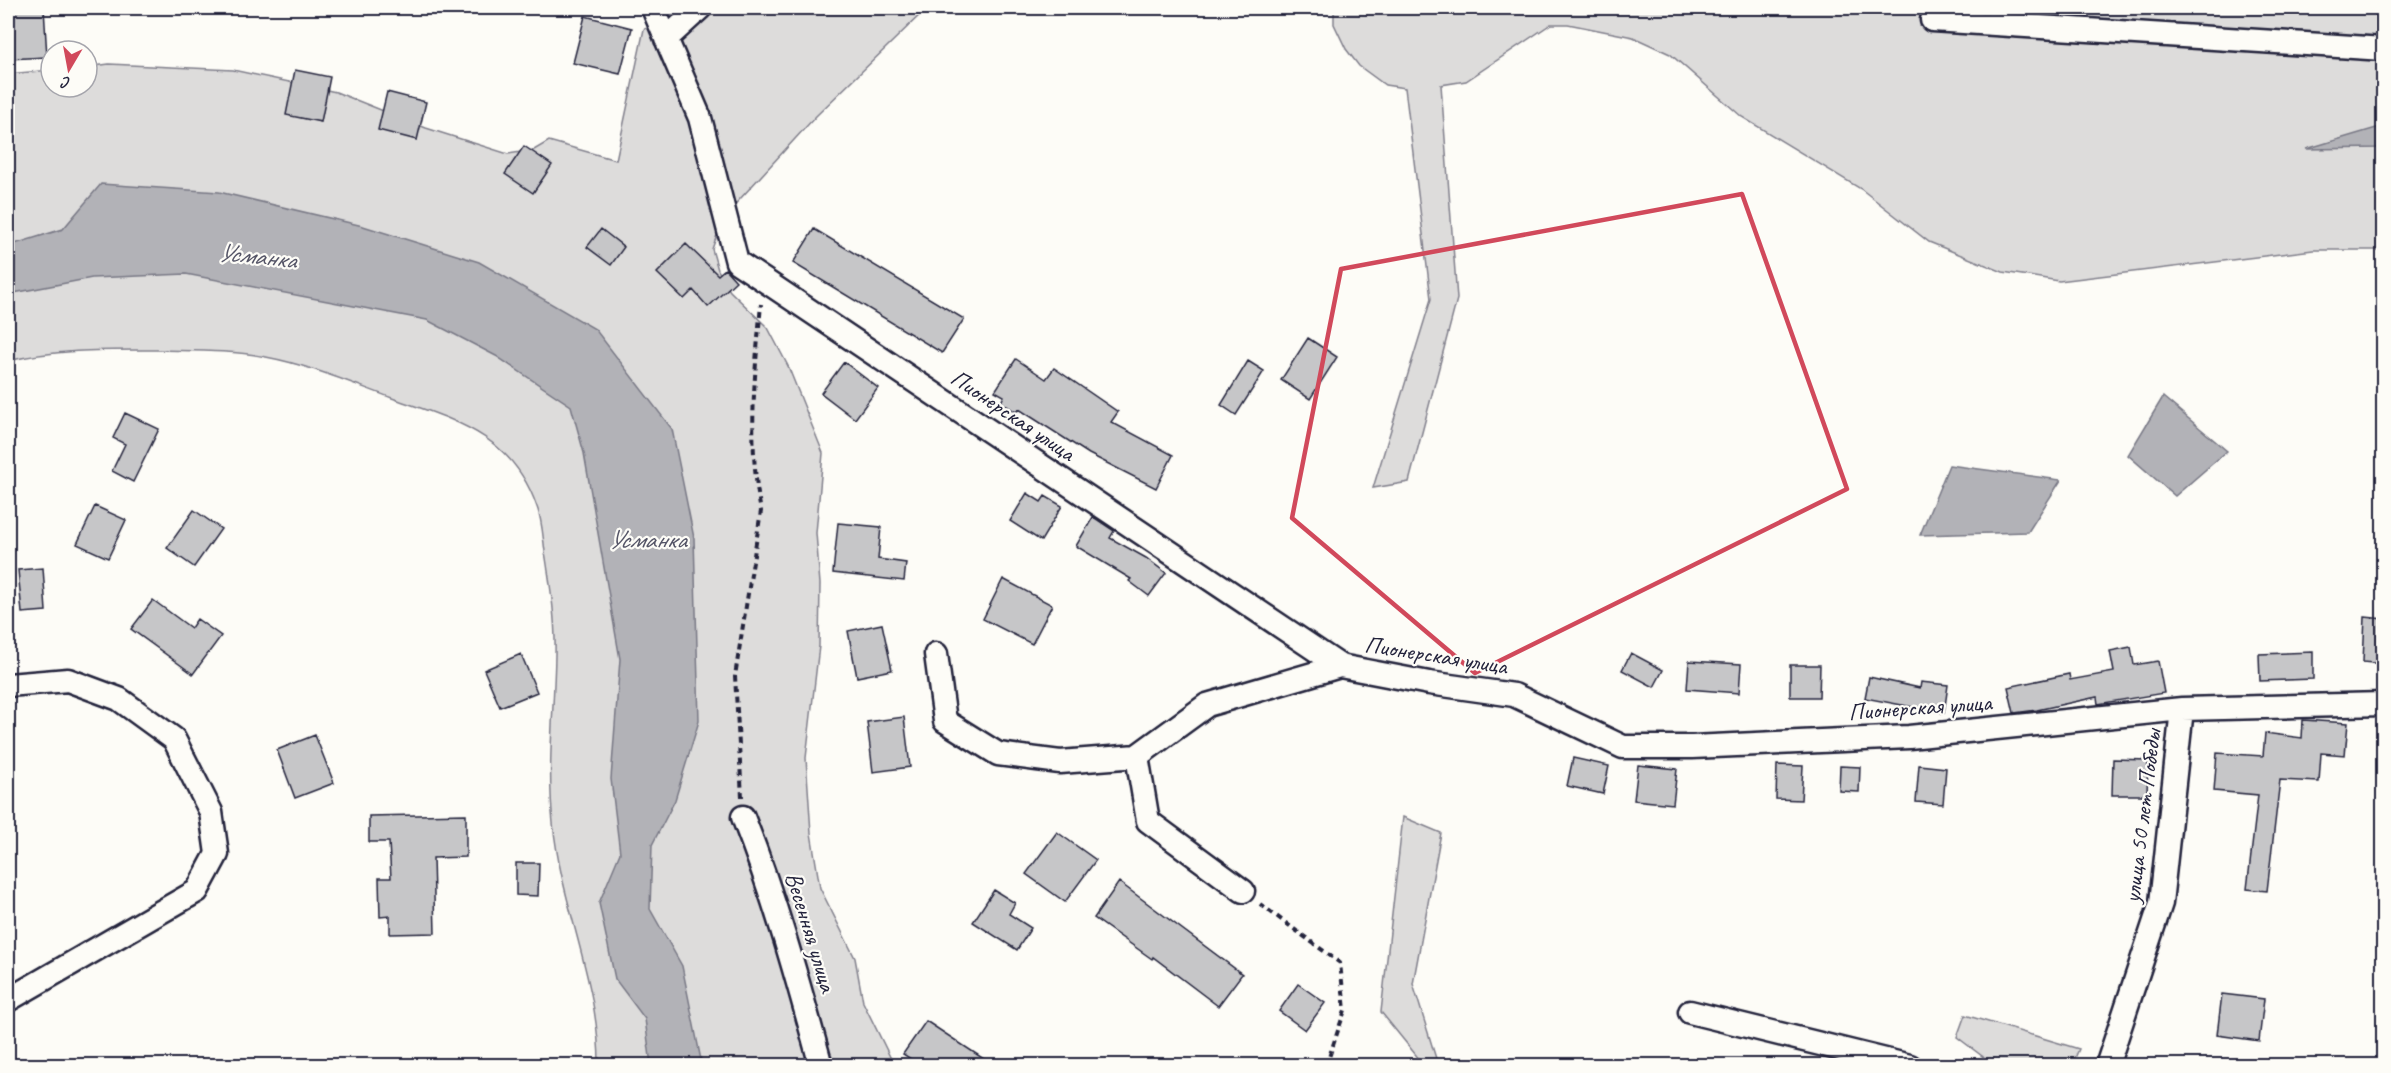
<svg xmlns="http://www.w3.org/2000/svg" width="2391" height="1073" font-family="Caveat,sans-serif">
	<rect width="100%" height="100%" fill="#fdfcf7"/>
	<filter id="ink" filterUnits="userSpaceOnUse"><feTurbulence type="fractalNoise" baseFrequency=".0167" numOctaves="2"/><feDisplacementMap in="SourceGraphic" scale="12" xChannelSelector="R" yChannelSelector="G"/><feConvolveMatrix kernelMatrix="1 2 1 2 8 2 1 2 1" color-interpolation-filters="sRGB"/></filter>
	<g filter="url(#ink)">
		<!-- green -->
		<path fill="#dddcdb" stroke="#807f8b" stroke-width="1.5" d="M719 8H927L816 116 729 211 720 227 712 249 718 270 730 291 768 328 788 366 823 453 816 533 820 584 819 646 806 758 811 833 820 888 855 958 863 1002 894 1065H599C599 982 561 905 553 823 547 767 554 711 555 655 556 622 551 590 546 558 543 542 543 522 537 507 512 435 457 421 392 398 351 383 309 365 266 357 230 350 193 351 157 350 106 350 57 349 8 361V74L51 70V87H87V67L109 64 233 70 336 92 426 128 508 154 534 150 549 141 616 160 644 29Z
			M1334 8H2383V250H2313L2059 281 2003 272 1929 242 1861 189 1742 117 1670 54 1633 37 1568 24H1551L1466 81 1441 85 1457 299 1409 482 1373 488 1431 299 1405 88 1385 85 1359 66 1346 49 1334 24Z
			M1403 817 1441 833 1413 984 1438 1065H1424L1381 1012Z
			M1965 1015 2079 1049 2072 1065H1994L1957 1037Z"/>
		<!-- water -->
		<path fill="#b2b2b7" stroke="#787885" stroke-width="1.5" d="M2383 126V148L2306 149Z
			M101 184 219 192 363 226 479 262 595 329 672 429 694 538 699 721 675 800 652 845 650 909 682 966 702 1065H651L645 1019 615 979 599 903 620 853 611 779 620 659 584 453 571 406 496 356 427 320 186 274 92 278 8 294V246L63 229Z
			M2163 397 2227 451 2175 496 2128 455Z
			M1949 465 2061 480 2028 532 1920 535Z"/>
		<!-- building -->
		<path fill="#c6c6c8" stroke="#22223b" stroke-width="1.5" d="M44 8 47 57 8 59V9Z
			M585 16 632 28 620 74 573 63Z
			M295 70 330 77 321 122 286 115Z
			M387 92 426 102 417 140 378 130Z
			M524 146 552 165 533 193 505 174Z
			M601 229 624 247 611 265 587 247Z
			M814 229 964 319 942 353 793 263Z
			M686 244 718 275 725 269 736 281 708 307 693 290 684 299 657 273Z
			M1308 338 1337 357 1310 399 1281 380Z
			M1016 359 1046 379 1054 368 1118 412 1111 422 1173 455 1156 488 1089 454 1019 409 1016 412 1001 402 1004 396 995 391Z
			M1248 361 1264 371 1236 415 1221 405Z
			M844 362 878 388 855 419 821 393Z
			M125 413 159 429 133 482 112 471 125 444 113 438Z
			M1027 493 1041 502 1045 496 1062 506 1041 541 1010 521Z
			M95 506 126 520 108 558 77 544Z
			M194 510 221 529 194 567 167 548Z
			M1093 517 1114 531 1110 538 1146 558 1166 573 1149 596 1129 581 1131 579 1076 546Z
			M838 523 881 527 878 559 906 563 904 581 833 573Z
			M43 568 46 611 22 613 18 570Z
			M1003 579 1052 605 1032 644 983 619Z
			M153 600 191 628 197 619 221 636 193 674 131 629Z
			M2365 617 2384 619V664L2363 662Z
			M882 624 892 670 857 677 848 631Z
			M2131 647 2134 665 2158 661 2164 693 2098 704 2097 697 2037 710 2014 713 2008 687 2069 674 2070 680 2114 672 2110 651Z
			M2313 652V679L2260 681 2259 654Z
			M1631 653 1663 670 1654 687 1622 670Z
			M521 654 537 692 500 707 484 670Z
			M1689 661 1741 664 1739 693 1687 689Z
			M1790 665H1820L1819 697H1790Z
			M1869 677 1920 688 1921 682 1948 685 1944 713 1865 698Z
			M904 717 910 767 873 772 867 722Z
			M2303 720 2348 723 2345 755 2321 753 2319 782 2280 780 2267 891 2247 889 2258 795 2214 791 2217 753 2263 756 2265 733 2302 738Z
			M315 735 334 783 295 798 277 750Z
			M1573 758 1609 766 1603 794 1567 786Z
			M2113 759 2148 760 2147 795H2112Z
			M1638 765 1677 769 1673 804 1634 800Z
			M1777 765 1803 766 1801 800 1776 799Z
			M1919 765 1946 768 1943 804 1916 802Z
			M1840 766 1860 767 1859 792 1839 791Z
			M466 814V857L433 858 435 933 390 934V916L380 917 379 878H391L389 842H369V816Z
			M1057 832 1096 860 1065 902 1026 874Z
			M516 863H539L538 896 516 895Z
			M1119 882 1242 974 1218 1006 1153 957 1152 959 1094 918Z
			M994 890 1015 903 1009 914 1031 928 1017 950 973 922Z
			M1298 984 1325 1003 1305 1030 1279 1011Z
			M2222 994 2264 999 2259 1041 2217 1035Z
			M926 1021 993 1065H920L903 1054Z"/>
		<g fill="none" stroke-linecap="round" stroke-linejoin="round">
			<defs>
				<path id="minor" d="M653 8 700 118 737 262 1340 666 1429 683 1514 695 1623 747H1692L1909 737 2182 709 2384 704
					M1932 20 2384 49
					M666 39 700 8
					M936 654 945 721 998 754 1060 762 1137 756 1207 705 1340 666
					M8 685 68 680 119 699 174 739 211 812 217 854 197 891 8 1000
					M1137 756 1148 821 1243 891
					M743 817C775 898 798 981 821 1066
					M1690 1012 1910 1066
					M2107 1066 2161 903 2182 709"/>
			</defs>
			<!-- minor casing -->
			<use href="#minor" stroke="#22223b" stroke-width="27"/>
			<!-- path -->
			<path stroke="#22223b" stroke-width="4" stroke-dasharray="6 4.5" stroke-linecap="butt" d="M742 797 735 676 761 511C747 441 755 374 761 304
				M1260 904 1340 963 1345 1010 1326 1066"/>
			<!-- minor -->
			<use href="#minor" stroke="#fdfcf7" stroke-width="22"/>
		</g>
	</g>
	<!-- marked area -->
	<path fill="none" stroke="#d1495b" stroke-width="4.5" stroke-linejoin="round" d="M1742 194 1847 489 1475 673 1292 518 1341 269Z"/>
	<g text-anchor="middle" dominant-baseline="central" stroke-width="4.5" stroke-linejoin="round" paint-order="stroke">
		<!-- street labels -->
		<g font-size="24" fill="#22223b" stroke="#fdfcf7">
			<text transform="translate(1013 415) rotate(34)">Пионерская улица</text>
			<text transform="translate(1436 655) rotate(9)">Пионерская улица</text>
			<text transform="translate(1920 707) rotate(-4)">Пионерская улица</text>
			<text transform="translate(2142 816) rotate(-83)">улица 50 лет Победы</text>
			<text transform="translate(811 932) rotate(73)">Весенняя улица</text>
		</g>
		<!-- water labels -->
		<g font-size="26" font-style="italic" fill="#545466" stroke="#fdfcf7">
			<text transform="translate(257 256) rotate(6)">Усманка</text>
			<text x="647" y="539">Усманка</text>
		</g>
	</g>
	<!-- margin -->
	<rect width="2391" height="1073" fill="none" stroke="#fdfcf7" stroke-width="30"/>
	<rect x="15" y="15" width="2361" height="1043" fill="none" stroke="#22223b" stroke-width="2" filter="url(#ink)"/>
	<!-- north arrow -->
	<g transform="translate(69 69) rotate(190)"><circle r="28" fill="#fdfcf7" stroke="#a5a5ac" stroke-width="1.5"/>
	<path d="M0-4.5L10 22L0 15L-10 22Z" fill="#d1495b"/>
	<text y="-9" font-size="16" font-weight="bold" text-anchor="middle" fill="#22223b">С</text>
	</g>
</svg>
